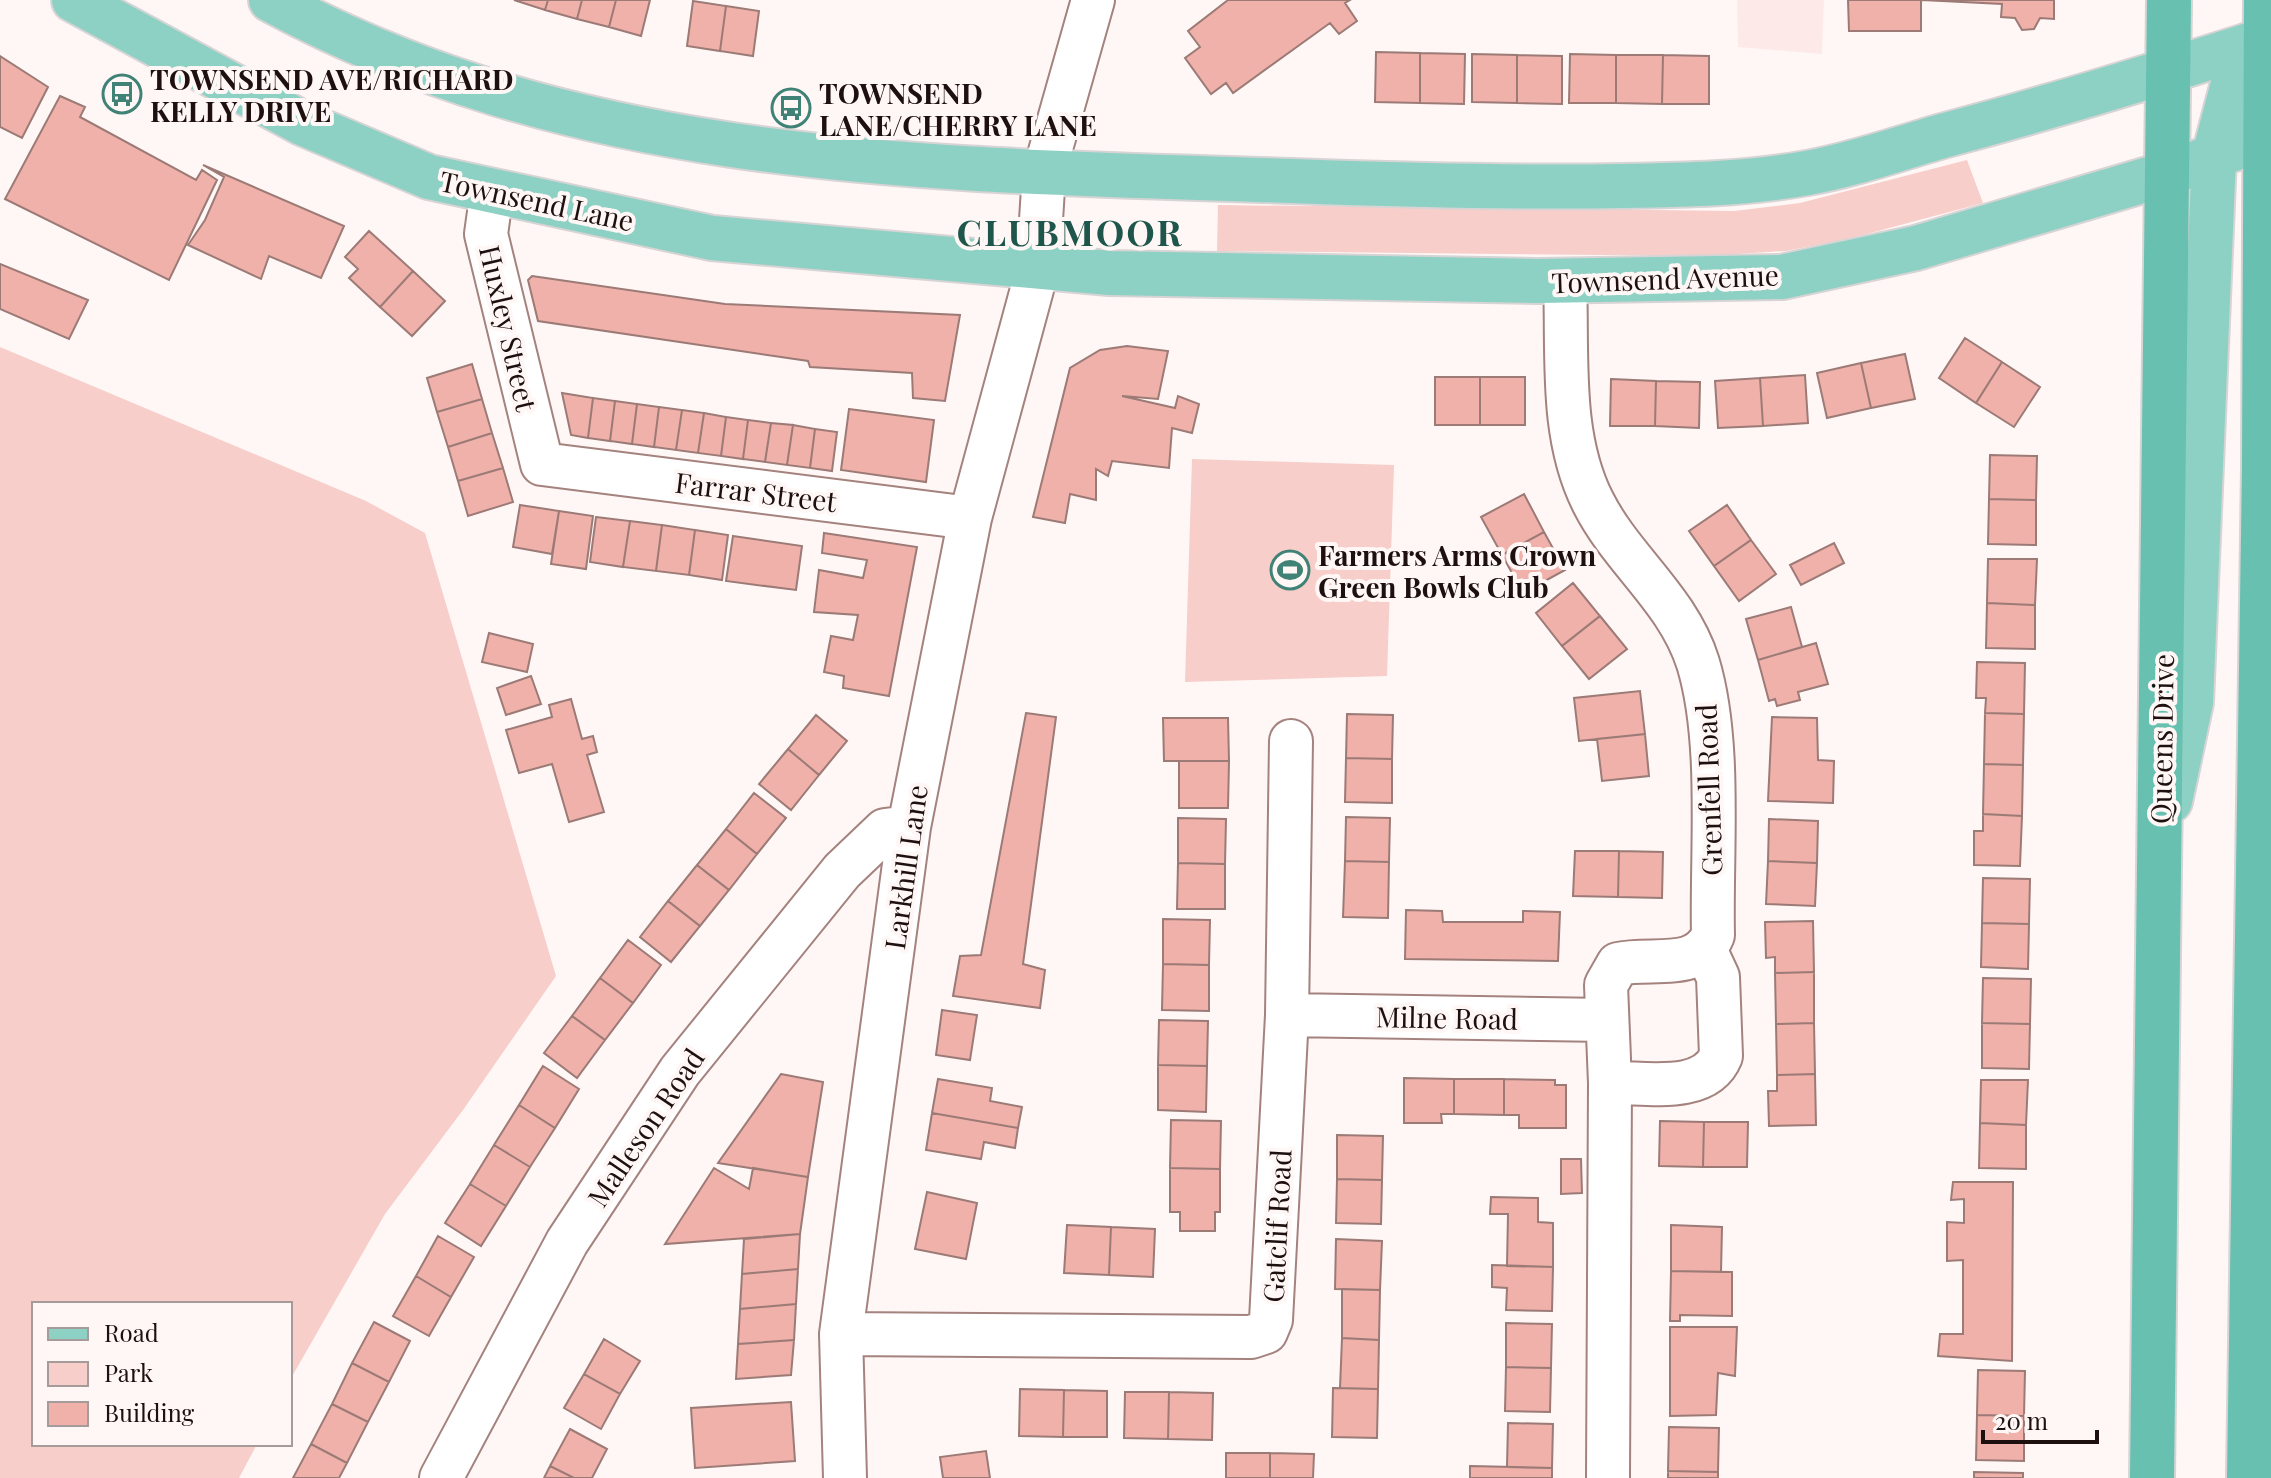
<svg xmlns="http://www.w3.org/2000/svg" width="2271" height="1478" font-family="'Playfair Display',serif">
	<rect width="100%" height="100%" fill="#fff7f6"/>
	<!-- built -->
	<path fill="#fdeae8" d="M1737 0H1824L1822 54 1738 47Z"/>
	<!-- green -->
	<path fill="#f7cec9" d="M1967 160 1983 203 1848 239 1786 251 1705 256 1217 251 1218 205 1734 211 1800 203Z
		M0 347 366 501 425 533 556 976 463 1110 385 1214 290 1380V1304H34V1444H257L239 1478H0Z
		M1192 459 1394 465 1387 676 1185 682Z"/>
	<!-- building -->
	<path fill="#efb1aa" stroke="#9c7a76" stroke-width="2" d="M514 0H548L545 10Z
		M548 0H582L577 19 545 10Z
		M582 0H616L609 27 577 19Z
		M616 0H650L641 36 609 27Z
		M1228 0H1350L1345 3 1357 21 1339 34 1330 23 1233 93 1226 83 1211 94 1185 58 1200 47 1188 31Z
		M1848 0H1921V31H1849Z
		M1922 0H2054V19L2040 18 2034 29 2022 30 2015 18 2001 17 2002 4Z
		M693 1 726 6 720 51 687 46Z
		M726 6 759 11 753 56 720 51Z
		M1376 52 1420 53V103L1375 102Z
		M1420 53 1465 54 1464 104 1420 103Z
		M1472 54 1517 55V103L1472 102Z
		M1570 54 1616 55V103H1569Z
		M1517 55 1562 56V104L1517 103Z
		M1616 55H1663L1662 104 1616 103Z
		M1663 55 1709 56V104H1662Z
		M0 56 48 87 22 138 0 127Z
		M60 96 85 107 80 117 196 180 202 170 217 180 169 280 5 199Z
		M203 165 344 226 321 278 269 256 261 279 188 245 205 220 224 177Z
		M369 231 413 271 380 307 349 278 358 269 345 257Z
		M0 264 88 300 69 339 0 309Z
		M413 271 445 301 412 336 380 307Z
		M532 276 725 304 960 315 945 401 913 398 912 373 810 367 808 361 538 321 528 280Z
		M1965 338 2002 362 1976 403 1939 378Z
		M1127 346 1168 351 1158 399 1122 396 1175 408 1178 396 1199 404 1192 433 1172 428 1169 468 1112 461 1108 476 1096 469V500L1070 494 1065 523 1033 517 1070 368 1100 350Z
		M1905 354 1915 399 1871 408 1861 363Z
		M2002 362 2040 387 2014 427 1976 403Z
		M1861 363 1871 408 1827 418 1817 373Z
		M472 364 482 399 437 412 427 378Z
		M1805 375 1808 423 1763 426 1760 378Z
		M1435 377H1480V425H1435Z
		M1480 377H1525V425H1480Z
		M1760 378 1763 426 1718 428 1715 381Z
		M1611 379 1656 381 1655 426H1610Z
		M1656 381 1700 382 1699 428 1655 426Z
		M562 393 593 398 588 438 571 435Z
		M593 398 615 401 610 441 588 438Z
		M482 399 492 433 448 447 437 412Z
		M615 401 637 404 632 444 610 441Z
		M637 404 659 407 654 447 632 444Z
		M659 407 682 410 676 450 654 447Z
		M849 409 934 420 926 482 841 470Z
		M682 410 704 413 698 453 676 450Z
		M704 413 726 417 721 456 698 453Z
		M726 417 748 420 743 459 721 456Z
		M748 420 771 423 765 462 743 459Z
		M771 423 793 425 787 465 765 462Z
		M793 425 815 429 810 468 787 465Z
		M815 429 837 432 832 471 810 468Z
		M492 433 503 468 458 481 448 447Z
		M1990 455 2037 456 2036 500 1989 499Z
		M503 468 513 502 468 516 458 481Z
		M1524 494 1544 532 1502 555 1481 517Z
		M1989 499 2036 500V545L1988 544Z
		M520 505 559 511 552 554 513 547Z
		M1727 505 1751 540 1714 566 1689 531Z
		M559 511 593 516 586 569 551 564Z
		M596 517 630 521 623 567 590 562Z
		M630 521 662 525 656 571 623 567Z
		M662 525 695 530 689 575 656 571Z
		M695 530 728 535 722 580 689 575Z
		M1544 532 1565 570 1523 593 1502 555Z
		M824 533 917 547 889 696 843 688 844 676 824 672 831 636 853 640 858 615 814 612 819 570 863 578 867 560 822 553Z
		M733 536 802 546 796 590 726 581Z
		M1751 540 1776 574 1739 601 1714 566Z
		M1834 543 1844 563 1801 585 1790 565Z
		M1988 559H2037L2035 605 1987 603Z
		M1573 583 1600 616 1562 646 1536 613Z
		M1987 603 2035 605V649L1986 648Z
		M1791 607 1802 647 1758 660 1746 619Z
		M1600 616 1627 649 1589 679 1562 646Z
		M489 633 533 644 527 672 482 662Z
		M1816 643 1828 684 1798 692 1800 700 1777 706 1775 699 1769 701 1758 660Z
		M1977 662 2025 663 2024 714 1985 713 1986 698H1976Z
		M531 676 541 704 506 715 497 688Z
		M1640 691 1645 734 1579 741 1574 698Z
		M571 699 582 739 593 736 597 752 587 755 604 812 569 822 552 764 519 773 506 730 552 717 549 705Z
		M1026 713 1056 717 1023 964 1045 970 1040 1008 953 996 960 956 981 955Z
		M1985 713 2024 714 2023 765 1984 764Z
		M1347 714 1393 715 1392 759 1346 758Z
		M816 715 847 741 819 775 788 749Z
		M1772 717 1817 718 1818 760 1834 761 1833 803 1768 801Z
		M1163 718H1228L1229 761H1164Z
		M1645 734 1649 776 1602 781 1597 739Z
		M788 749 819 775 791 810 759 784Z
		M1346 758 1392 759V803L1345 802Z
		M1179 761H1229L1228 808H1179Z
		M1984 764 2023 765 2022 816 1983 814Z
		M754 793 786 818 757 854 726 829Z
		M1983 814 2022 816 2020 866 1974 865V831H1983Z
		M1346 817 1390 818 1389 862 1345 861Z
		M1178 818 1226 819 1225 864 1178 863Z
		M1769 819 1818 821 1817 863 1768 861Z
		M726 829 757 854 729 890 697 865Z
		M1575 851H1619L1618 897 1573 896Z
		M1619 851 1663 852 1662 898 1618 897Z
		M1345 861 1389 862 1388 918 1343 917Z
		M1768 861 1817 863 1815 906 1766 904Z
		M1178 863 1225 864V909H1177Z
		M697 865 729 890 700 926 668 901Z
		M1983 878 2030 879 2029 924 1982 923Z
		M668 901 700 926 671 962 640 937Z
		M1406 910 1442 911 1443 922H1523V911L1560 912 1558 961 1405 959Z
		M1163 919 1210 920 1209 965 1163 964Z
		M1813 921 1814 972 1775 973V957L1766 958 1765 922Z
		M1982 923 2029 924 2028 969 1981 967Z
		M628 940 661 965 633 1003 600 978Z
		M1163 964 1209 965V1011L1162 1010Z
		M1814 972V1023L1776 1024 1775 973Z
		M600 978 633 1003 605 1040 572 1016Z
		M1983 978 2031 979 2030 1024 1982 1023Z
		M942 1010 977 1015 970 1060 936 1055Z
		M572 1016 605 1040 577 1078 544 1053Z
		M1159 1020 1208 1021 1207 1066 1158 1065Z
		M1814 1023 1815 1074 1777 1075 1776 1024Z
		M1982 1023 2030 1024 2029 1069 1982 1068Z
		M1158 1065 1207 1066 1206 1112 1158 1110Z
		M543 1066 579 1089 555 1128 519 1105Z
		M781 1074 823 1082 808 1177 718 1163Z
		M1815 1074 1816 1125 1769 1126 1768 1091H1777V1075Z
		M1404 1078 1454 1079V1114H1441L1442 1123H1404Z
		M938 1079 992 1088 990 1101 1022 1107 1018 1128 932 1113Z
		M1454 1079H1504V1115L1454 1114Z
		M1504 1079 1555 1080V1085H1566V1128H1519V1115H1504Z
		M1981 1080H2028L2026 1125 1980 1123Z
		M519 1105 555 1128 530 1167 494 1145Z
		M932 1113 1018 1128 1015 1148 984 1142 981 1159 926 1150Z
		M1171 1120 1221 1121 1220 1169 1170 1168Z
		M1660 1121 1704 1122 1703 1167 1659 1166Z
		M1704 1122H1748L1747 1167H1703Z
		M1980 1123 2026 1125V1169L1979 1168Z
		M1337 1135 1383 1136 1382 1180 1337 1179Z
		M494 1145 530 1167 506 1206 470 1184Z
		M1561 1159H1581L1582 1193 1561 1194Z
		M714 1168 749 1189 753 1168 808 1177 800 1234 665 1244Z
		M1170 1168 1220 1169V1212H1215V1231H1180V1212H1170Z
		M1337 1179 1382 1180 1381 1224 1336 1223Z
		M1953 1182H2013L2012 1361 1938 1356 1940 1334H1963V1260L1947 1261V1222L1964 1223V1199L1951 1200Z
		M470 1184 506 1206 481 1246 445 1223Z
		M927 1192 977 1203 966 1259 915 1249Z
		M1491 1197 1538 1198V1222L1553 1223V1267L1507 1266 1508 1214H1490Z
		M1067 1225 1111 1227 1109 1275 1064 1273Z
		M1671 1225 1722 1227 1721 1272 1671 1271Z
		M1111 1227 1155 1229 1153 1277 1109 1275Z
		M800 1234 798 1269 742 1274 744 1239Z
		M438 1236 474 1257 451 1297 416 1276Z
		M1336 1239 1382 1241 1380 1290 1335 1289Z
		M1492 1265 1553 1267 1552 1311 1506 1310 1507 1288 1492 1287Z
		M798 1269 796 1304 740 1309 742 1274Z
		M1671 1271 1732 1272V1316L1680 1315V1321H1670Z
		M416 1276 451 1297 429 1336 393 1316Z
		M1342 1289 1380 1290 1379 1340 1342 1338Z
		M796 1304 794 1340 738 1344 740 1309Z
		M374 1322 410 1341 389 1382 352 1363Z
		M1506 1323 1552 1324 1551 1368 1506 1367Z
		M1670 1327H1737L1735 1376 1718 1373 1716 1415 1670 1416Z
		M1342 1338 1379 1340 1378 1389 1340 1388Z
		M604 1339 640 1361 620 1394 584 1374Z
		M794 1340 791 1375 736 1379 738 1344Z
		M352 1363 389 1382 368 1422 332 1404Z
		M1506 1367 1551 1368 1550 1412 1505 1411Z
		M1978 1370 2025 1371 2024 1416 1977 1415Z
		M584 1374 620 1394 601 1429 564 1408Z
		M1333 1388 1378 1389 1377 1438 1332 1437Z
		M1020 1389 1064 1390 1063 1437 1019 1436Z
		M1064 1390 1107 1391V1437H1063Z
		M1125 1392H1169L1168 1439 1124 1438Z
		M1169 1392 1213 1393 1212 1440 1168 1439Z
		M791 1402 795 1461 695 1468 691 1408Z
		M332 1404 368 1422 347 1463 311 1444Z
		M1977 1415 2024 1416V1461L1976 1460Z
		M1508 1423 1553 1424 1552 1468 1507 1467Z
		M1669 1427 1719 1428 1718 1472 1668 1471Z
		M570 1429 607 1449 592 1478H574L550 1466Z
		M311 1444 347 1463 339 1478H293Z
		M986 1451 990 1478H943L940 1457Z
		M1226 1453H1270V1478H1226Z
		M1270 1453 1314 1454 1313 1478H1270Z
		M550 1466 574 1478H544Z
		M1470 1466 1552 1468V1478H1470Z
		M1668 1471 1718 1472V1478H1668Z
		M1974 1472 2023 1473V1478H1974Z"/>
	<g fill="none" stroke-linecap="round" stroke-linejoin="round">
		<defs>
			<path id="minor" d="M492 191 486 234 542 464 970 518
				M1565 281C1568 353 1559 435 1593 502 1622 560 1678 599 1698 663 1722 742 1711 852 1713 935 1697 973 1651 956 1618 964L1606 985 1610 1083 1608 1478
				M1287 1015 1607 1020
				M1610 1083C1645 1082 1705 1095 1721 1056L1718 977 1705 949
				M841 1334 1251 1337 1266 1332 1271 1320 1287 1015 1291 741
				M441 1478 567 1242 680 1071 842 871 885 830 909 827
				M845 1478 841 1334 909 827 970 518 1038 267 1044 173 1093 0"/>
			<path id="primary" d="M74 0 302 123 429 177 712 238 1110 273 1538 281 1782 277 1916 248 2169 173 2271 135
				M271 0C586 171 944 169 1293 181 1403 185 1512 188 1622 186 1684 185 1746 184 1807 173 1853 165 1900 148 1946 135 2055 106 2163 73 2271 38
				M2170 801 2191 702 2214 156 2235 76 2265 41"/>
			<path id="trunk" d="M2152 1478 2169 0
				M2249 1478 2264 468 2266 0"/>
		</defs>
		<!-- minor casing -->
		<use href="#minor" stroke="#a4827e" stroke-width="46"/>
		<!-- primary casing -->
		<use href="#primary" stroke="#d6d4d4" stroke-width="48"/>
		<!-- trunk casing -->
		<use href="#trunk" stroke="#d6d4d4" stroke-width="48"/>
		<!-- minor -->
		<use href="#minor" stroke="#fff" stroke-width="42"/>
		<!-- primary -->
		<use href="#primary" stroke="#8dd0c4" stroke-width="44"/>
		<!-- trunk -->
		<use href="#trunk" stroke="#67c0b0" stroke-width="44"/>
	</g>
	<!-- icons -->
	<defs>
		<symbol id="bus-ring" viewBox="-11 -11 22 22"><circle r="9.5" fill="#fff7f6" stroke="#408376" stroke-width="1.5"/><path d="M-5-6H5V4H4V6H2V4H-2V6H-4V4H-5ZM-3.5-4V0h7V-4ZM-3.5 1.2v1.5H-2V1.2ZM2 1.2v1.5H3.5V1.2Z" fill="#408376"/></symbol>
		<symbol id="stadium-ring" viewBox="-11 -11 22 22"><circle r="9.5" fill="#fff7f6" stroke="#408376" stroke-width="1.5"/><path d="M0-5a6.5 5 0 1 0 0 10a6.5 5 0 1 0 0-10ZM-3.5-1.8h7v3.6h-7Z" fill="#408376"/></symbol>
	</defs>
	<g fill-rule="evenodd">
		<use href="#bus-ring" x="100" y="72" width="44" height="44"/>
		<use href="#bus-ring" x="769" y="86" width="44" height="44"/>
		<use href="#stadium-ring" x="1268" y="548" width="44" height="44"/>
	</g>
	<g text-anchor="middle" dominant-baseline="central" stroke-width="8" stroke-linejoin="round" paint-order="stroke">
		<!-- poi labels -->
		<g font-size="28" font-weight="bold" fill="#1d100f" stroke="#fff7f6" text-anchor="start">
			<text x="150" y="78">TOWNSEND AVE/RICHARD<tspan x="150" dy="32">KELLY DRIVE</tspan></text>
			<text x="819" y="92">TOWNSEND<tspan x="819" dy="32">LANE/CHERRY LANE</tspan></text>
			<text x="1318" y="554">Farmers Arms Crown<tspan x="1318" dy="32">Green Bowls Club</tspan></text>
		</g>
		<!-- street labels -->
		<g font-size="28" fill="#1d100f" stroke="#fff7f6">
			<text transform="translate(537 200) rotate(12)">Townsend Lane</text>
			<text transform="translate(1665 278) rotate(-2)">Townsend Avenue</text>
			<text transform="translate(509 328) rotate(77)">Huxley Street</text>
			<text transform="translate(756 491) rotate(7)">Farrar Street</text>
			<text transform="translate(2161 739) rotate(-89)">Queens Drive</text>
			<text transform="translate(1708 790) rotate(-92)">Grenfell Road</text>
			<text transform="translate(905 867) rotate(-82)">Larkhill Lane</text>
			<text transform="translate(1447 1017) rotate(1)">Milne Road</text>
			<text transform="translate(645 1127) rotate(-56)">Malleson Road</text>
			<text transform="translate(1276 1226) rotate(-87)">Gatclif Road</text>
		</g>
		<!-- district labels -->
		<g font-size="36" font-weight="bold" letter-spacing="2" fill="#1f564c" stroke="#fff7f6">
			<text x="1070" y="231">CLUBMOOR</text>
		</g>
	</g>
	<!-- legend -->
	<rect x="32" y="1302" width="260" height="144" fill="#fff7f6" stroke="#a59b9a" stroke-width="2"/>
	<rect x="48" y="1328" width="40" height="12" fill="#8dd0c4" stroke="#a59b9a" stroke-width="2"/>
	<text x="104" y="1342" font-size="24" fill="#1d100f">Road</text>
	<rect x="48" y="1362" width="40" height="24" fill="#f7cec9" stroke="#a59b9a" stroke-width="2"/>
	<text x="104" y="1382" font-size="24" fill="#1d100f">Park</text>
	<rect x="48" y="1402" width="40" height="24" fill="#efb1aa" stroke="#a59b9a" stroke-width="2"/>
	<text x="104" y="1422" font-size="24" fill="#1d100f">Building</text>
	<!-- scale -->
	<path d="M1983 1430v12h114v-12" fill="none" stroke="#1d100f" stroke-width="4"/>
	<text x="1995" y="1430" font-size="24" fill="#1d100f" stroke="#fff7f6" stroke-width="6" paint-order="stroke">20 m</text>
</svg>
